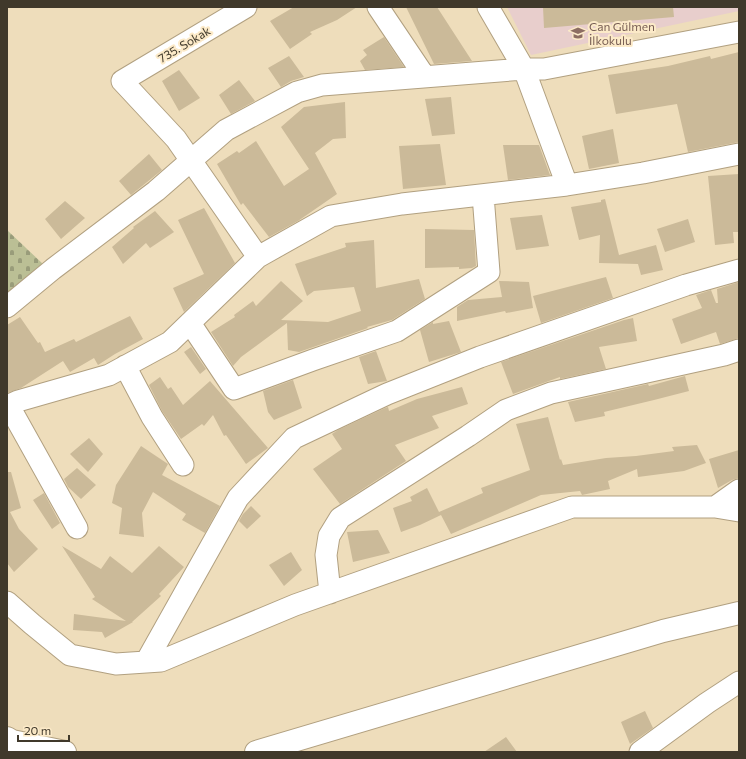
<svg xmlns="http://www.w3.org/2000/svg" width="746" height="759" font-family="Commissioner,sans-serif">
	<defs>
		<pattern id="cemetery-stones" width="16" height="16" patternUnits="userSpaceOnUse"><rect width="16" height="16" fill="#bbbf95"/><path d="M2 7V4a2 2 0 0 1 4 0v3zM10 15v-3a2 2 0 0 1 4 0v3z" fill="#999c7a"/></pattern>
	</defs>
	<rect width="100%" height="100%" fill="#edb"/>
	<!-- education -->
	<path fill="#e8cecc" d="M507 7H739V11L531 55Z"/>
	<!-- cemetery -->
	<path fill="url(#cemetery-stones)" d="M7 230 44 265 7 294Z"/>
	<!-- building -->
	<path fill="#cbba99" d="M294 7H357L337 20 310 32 312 34 290 49 270 21Z
		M406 7H437L472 61 434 64Z
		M543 7H673L674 17 544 28Z
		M384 37 404 67 365 70 360 61 367 55 363 50Z
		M739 52V142L688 152 677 104 616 114 608 75 668 66 710 56 711 59Z
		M289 56 304 77 291 81 281 87 268 68Z
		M179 70 200 98 179 111 162 81Z
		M239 80 255 101 231 114 219 95Z
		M451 97 455 134 432 136 425 99Z
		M345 102 346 138 333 139 315 153 337 194 298 221 269 237 243 203 241 205 217 164 237 151 239 153 256 141 284 186 309 169 281 127 304 107Z
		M613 129 619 163 589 169 582 136Z
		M440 144 446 185 403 189 399 146Z
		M503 145H539L550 175 508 180Z
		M149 154 162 170 131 195 119 181Z
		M739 174V232H733L734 243 715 245 708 176Z
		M605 199 619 255 656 245 663 270 641 275 638 264 599 263 600 235 579 240 571 207 601 202V200Z
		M65 201 85 218 61 239 45 219Z
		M204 208 235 263 184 312 173 288 204 274 178 220Z
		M155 211 174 232 150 248 146 243 123 264 112 247 134 228 133 227Z
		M542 215 549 246 516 250 510 218Z
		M688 219 695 242 665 252 657 229Z
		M425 229 474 230 476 266 472 268 459 269V267L425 268Z
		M374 240 376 288 419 279 425 299 392 320 367 327 368 328 299 352 288 350 287 323 241 357 233 366 211 332 235 317 234 315 253 301 256 306 281 281 303 301 281 320 328 322 361 311 354 287 314 291 307 296 295 264 346 247 345 243Z
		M606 277 613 298 541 323 533 296Z
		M499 281 529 282 533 308 506 313 505 311 457 321V307L468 300 502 297Z
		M739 282V338L720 344 716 332 681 344 672 319 702 308 696 295 711 290 716 303H718L717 289Z
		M130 316 143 339 115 354 98 365 94 358 70 372 63 361 21 388 7 393V325L20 317 38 343 40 342 45 352 74 339 76 342Z
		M633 318 637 341 599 347 606 369 560 379V377L513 394 501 362 624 320Z
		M449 321 461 352 429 362 420 330 433 322V324Z
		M191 347 206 369 200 374 184 352Z
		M376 351 387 381 368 384 359 357Z
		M685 376 689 391 654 400 604 412 605 416 575 422 568 402 648 384 649 386Z
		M160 377 168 389 171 387 183 405 210 381 268 448 246 464 226 435 224 436 213 415 204 426 202 424 181 439 162 411 149 385Z
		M293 380 302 408 274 420 268 412 263 391Z
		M462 387 468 404 432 416 439 428 395 445 406 461 340 504 313 469 342 449 332 434 338 430 385 408 388 407 389 411 417 399Z
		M548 417 560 460 561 459 563 465 606 458 636 456 674 451 672 447 697 445 706 463 684 471 638 477 637 469 608 481 610 489 582 495 580 491 541 495 451 534 441 515 420 525 401 532 393 508 412 501 410 497 427 488 439 512 483 493 481 488 530 470 516 424Z
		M89 438 103 454 88 472 70 454Z
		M141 446 168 464 162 475 220 506 205 533 182 520 186 514 153 492 142 513 144 537 119 534 122 508 112 503 116 485Z
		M739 450V478L732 480 718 488 709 459Z
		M77 468 96 485 81 499 68 487 64 479Z
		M7 472H11L21 508 10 512 19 529 38 549 14 572 7 563Z
		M44 493 60 523 52 529 33 500Z
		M251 506 261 516 247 529 239 521 243 514Z
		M378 530 390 553 353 562 347 532Z
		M62 546 101 569 110 556 132 573 159 546 184 567 159 594 161 596 132 622H133L105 638 102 632 73 630 74 614 126 621 92 599 95 597Z
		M291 552 302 570 284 586 269 565Z
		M645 711 653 728 630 744 621 722Z
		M506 737 517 752H484Z"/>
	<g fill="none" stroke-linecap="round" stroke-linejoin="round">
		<defs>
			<path id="minor" d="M246 7 122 81 176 139 258 257
				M378 7 425 77
				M488 7 524 69 567 185
				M7 307 53 269 156 191 226 130 297 92 322 85 524 69H544L739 32
				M190 323 234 389 313 360 397 331 489 272 483 195
				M125 366 152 417 183 465
				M7 406 18 401 109 375 170 342 258 257 331 216 402 204 567 185 643 173 739 154
				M9 406 77 528
				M715 507 739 490
				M330 593 326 555 329 536 340 518 468 436 506 410 551 393 724 355 739 350
				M7 602 32 624 70 655 116 664 161 661 295 605 572 507H715L739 511
				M146 662 238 498 294 438 387 394 480 357 686 285 739 270
				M640 752 707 703 739 682"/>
			<path id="major" d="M7 738 12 741 65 752
				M256 752 663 631 739 613"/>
		</defs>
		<!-- minor casing -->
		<use href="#minor" stroke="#b1a080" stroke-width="23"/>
		<!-- major casing -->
		<use href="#major" stroke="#b1a080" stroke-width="24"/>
		<!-- minor -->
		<use href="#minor" stroke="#fff" stroke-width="21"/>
		<!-- major -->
		<use href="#major" stroke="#fff" stroke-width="22"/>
	</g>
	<!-- icons -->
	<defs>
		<symbol id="school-bare" viewBox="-9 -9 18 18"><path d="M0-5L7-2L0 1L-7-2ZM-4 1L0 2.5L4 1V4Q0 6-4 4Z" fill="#8d6e63" stroke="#fceac8" stroke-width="2.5" paint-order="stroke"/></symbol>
	</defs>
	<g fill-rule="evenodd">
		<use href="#school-bare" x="568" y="23" width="20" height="20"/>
	</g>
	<g text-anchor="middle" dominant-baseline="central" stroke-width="4" stroke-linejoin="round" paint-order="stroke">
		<!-- education labels -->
		<g font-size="12" fill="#785e54" stroke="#fceac8" text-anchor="start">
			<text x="589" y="26">Can Gülmen<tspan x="589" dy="14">İlkokulu</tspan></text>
		</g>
		<!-- street labels -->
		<g font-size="12" fill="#40392b" stroke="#fceac8">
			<text transform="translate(184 44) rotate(-31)">735. Sokak</text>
		</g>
	</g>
	<!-- border -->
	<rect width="746" height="759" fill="none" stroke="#40392b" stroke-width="16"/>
	<!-- scale -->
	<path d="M18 735v6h51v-6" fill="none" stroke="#40392b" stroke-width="2"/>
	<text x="24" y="735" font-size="12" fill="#40392b" stroke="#fceac8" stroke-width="3" paint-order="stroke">20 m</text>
</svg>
